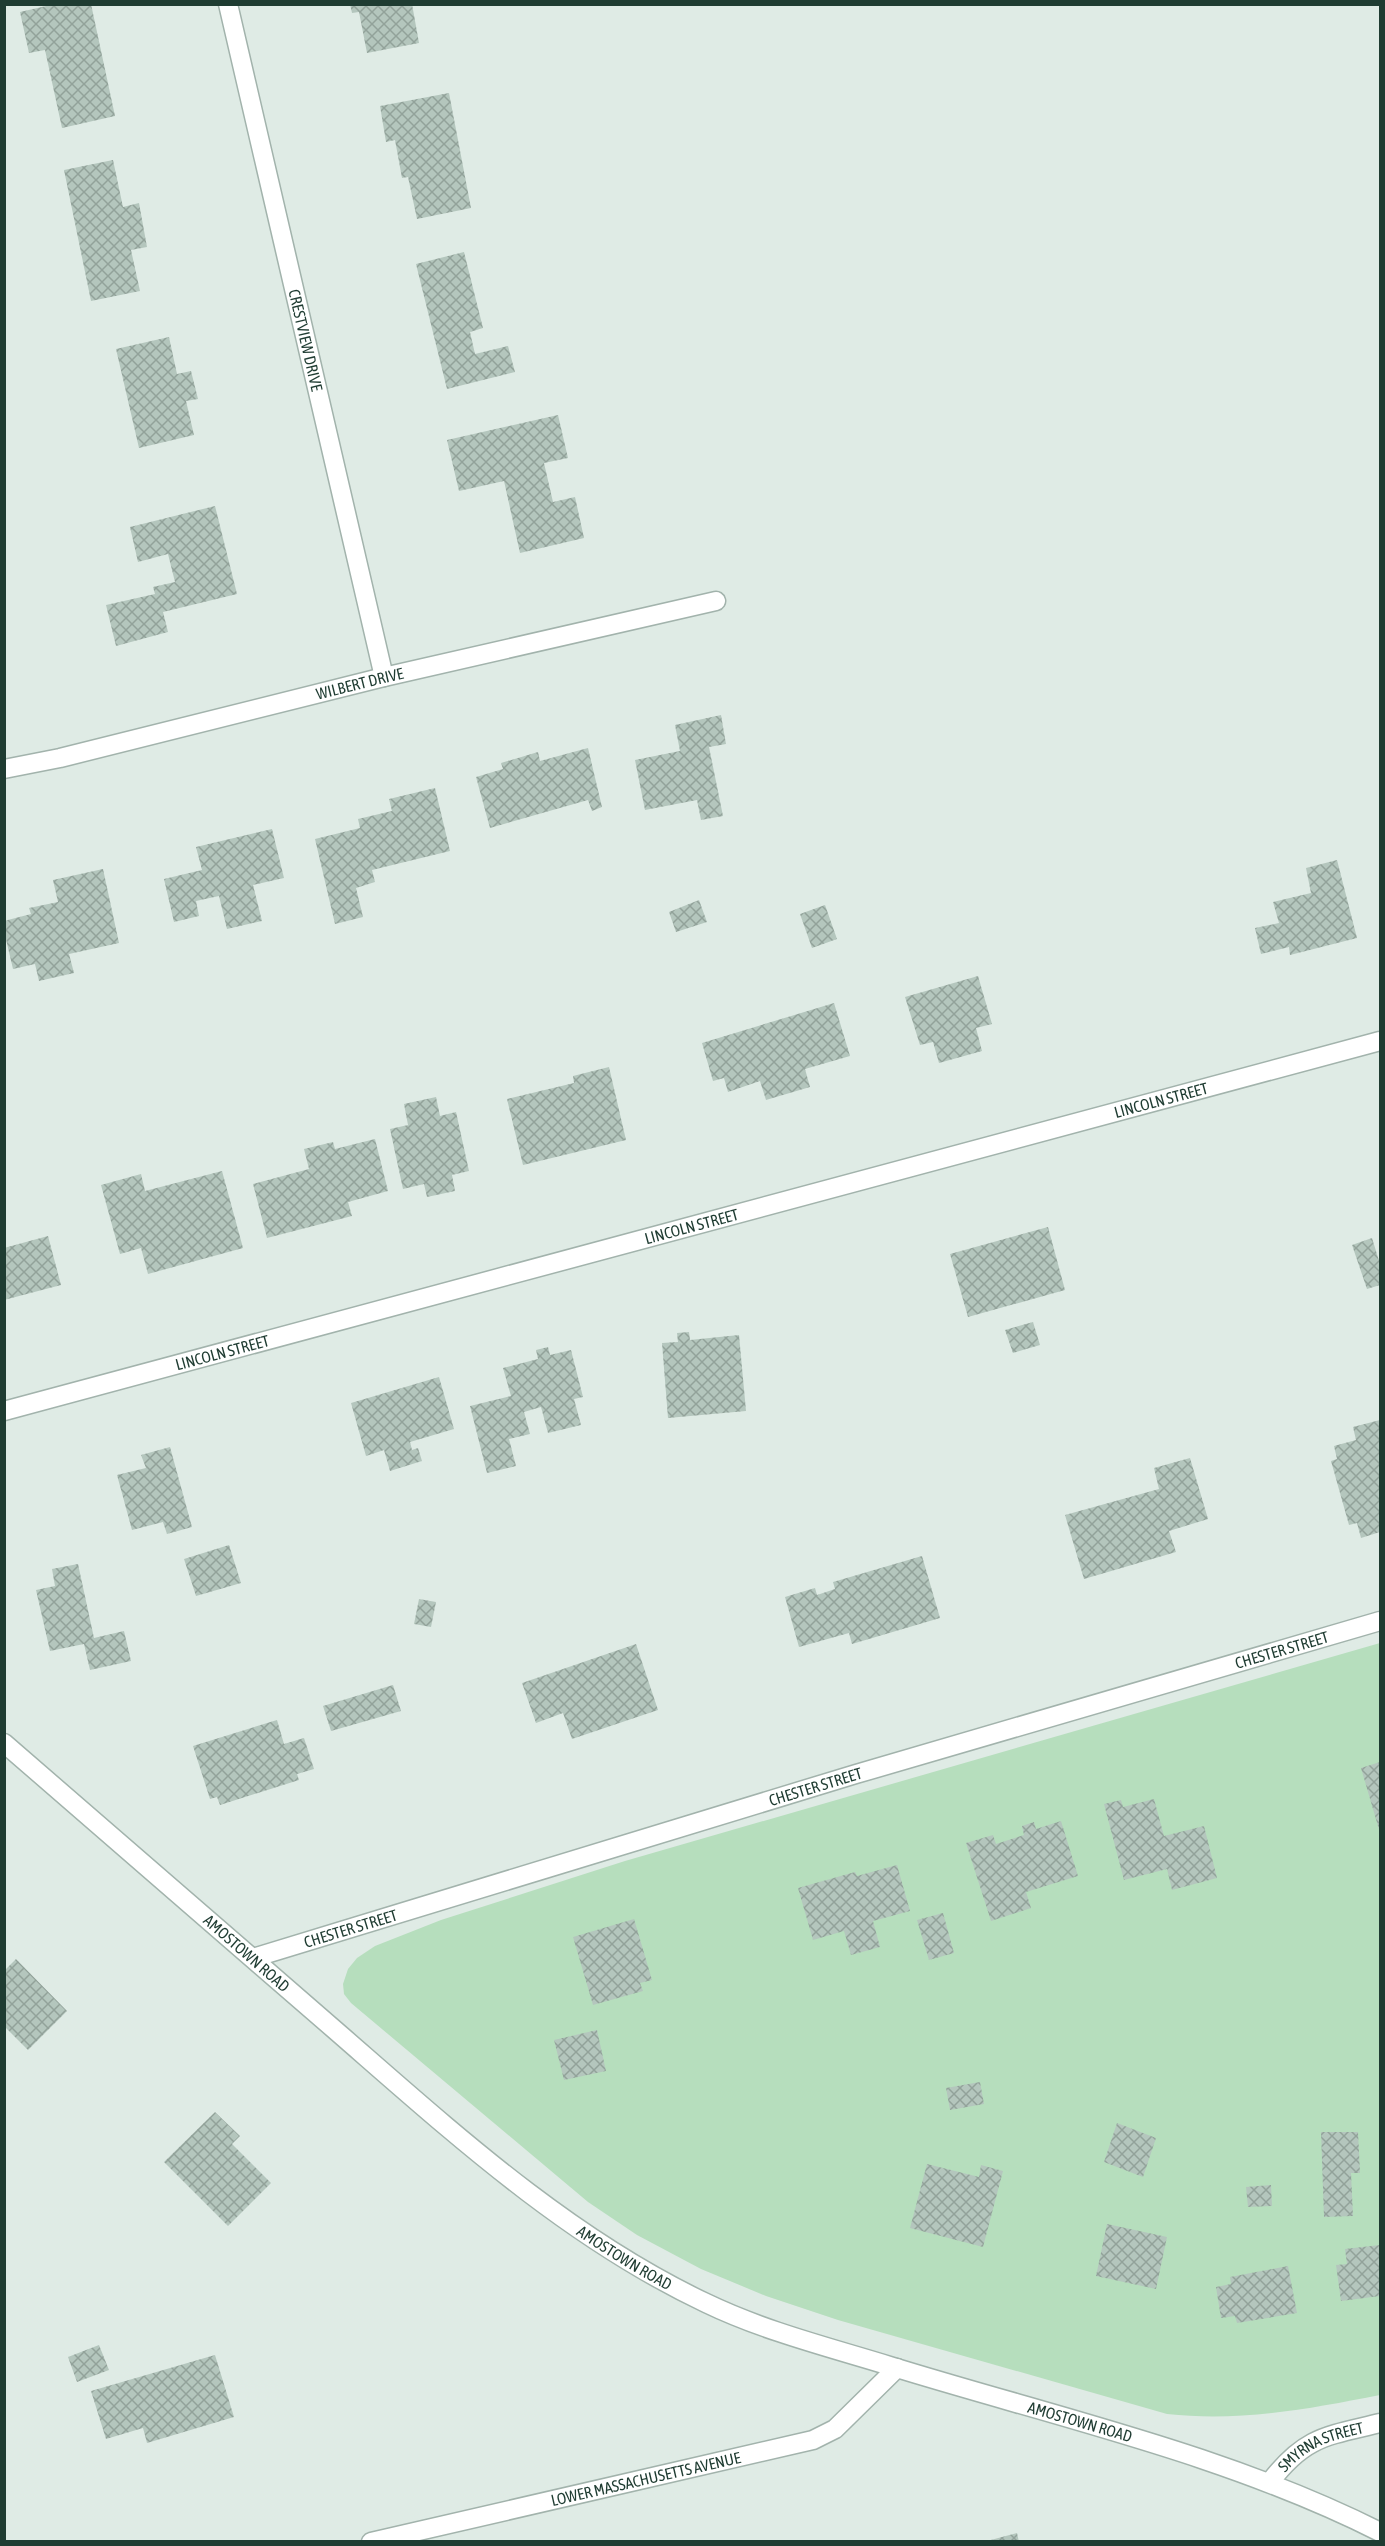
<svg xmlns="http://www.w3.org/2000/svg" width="1385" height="2546" font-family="'Asap Condensed',sans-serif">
	<defs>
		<pattern id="building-cross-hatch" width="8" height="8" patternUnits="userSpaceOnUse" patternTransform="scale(1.5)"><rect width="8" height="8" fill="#b4c6bd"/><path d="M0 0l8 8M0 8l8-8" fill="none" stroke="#92a29a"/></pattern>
	</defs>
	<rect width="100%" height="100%" fill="#dfebe5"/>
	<!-- grass -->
	<path fill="#b6debd" d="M1380 1643V2395C1309 2409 1240 2422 1167 2414L838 2320 766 2296 701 2269 637 2235 588 2202 351 2003 344 1994 343 1984 348 1969 357 1958 375 1946 441 1920 625 1861Z"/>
	<!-- building -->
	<path fill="url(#building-cross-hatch)" d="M55 4H91L115 116 62 128 45 50 29 53 20 12Z
		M350 4H412L419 43 367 53 359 12 352 13Z
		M449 93 471 208 417 219 408 177 402 178 395 140 386 142 380 106Z
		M113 160 123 207 139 203 147 247 131 250 140 291 91 301 64 170Z
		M464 252 483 328 470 332 475 354 508 346 515 372 447 389 416 264Z
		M169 337 177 374 191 371 198 399 186 401 194 435 139 448 116 349Z
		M558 415 568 458 544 463 553 502 575 497 584 538 520 553 504 481 459 491 447 440Z
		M215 506 237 594 163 612 168 632 116 646 106 605 155 594 153 587 175 582 168 554 138 562 130 527Z
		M721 715 726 744 709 747 723 816 701 820 697 800 645 810 635 760 680 751 675 725Z
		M588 748 602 807 592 811 588 800 490 828 476 777 503 769 501 763 538 752 540 761Z
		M435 788 450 851 372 870 375 882 356 888 363 917 335 924 315 839 360 828 358 819 392 811 389 799Z
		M272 829 284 878 253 885 262 921 227 929 219 896 196 901 199 916 174 922 164 879 202 870 196 847Z
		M1337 860 1357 938 1290 955 1289 947 1261 954 1255 928 1279 923 1273 902 1311 893 1306 868Z
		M103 869 119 943 69 954 74 973 39 981 35 964 13 969 4 931V921L31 914 29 908 58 902 53 880Z
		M699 900 707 922 676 932 669 912Z
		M825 905 837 939 812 948 800 914Z
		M978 976 992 1024 976 1028 982 1051 939 1063 933 1042 920 1045 905 997Z
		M834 1003 850 1056 805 1069 810 1087 766 1100 760 1081 728 1092 724 1078 713 1081 702 1043Z
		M609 1067 626 1140 523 1165 507 1099 574 1083 573 1076Z
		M436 1097 440 1116 456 1112 469 1171 452 1175 455 1191 427 1197 424 1184 403 1189 390 1129 408 1125 404 1104Z
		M375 1139 388 1191 348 1202 352 1216 267 1238 253 1184 309 1169 304 1149 333 1142 335 1149Z
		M222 1171 243 1248 148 1274 141 1248 120 1254 101 1185 141 1174 145 1191Z
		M1048 1227 1065 1290 968 1317 950 1254Z
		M48 1236 61 1285 4 1300V1248Z
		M1372 1238 1380 1264V1285L1367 1289 1352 1245Z
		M1033 1322 1040 1345 1013 1353 1005 1330Z
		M689 1332 690 1340 739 1335 746 1411 668 1418 662 1343 678 1342 677 1333Z
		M548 1347 550 1355 571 1350 583 1397 574 1399 581 1425 548 1433 541 1407 524 1412 530 1434 509 1439 516 1466 487 1473 470 1406 511 1396 503 1368 538 1359 536 1350Z
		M439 1377 454 1429 410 1442 412 1450 418 1448 422 1461 390 1471 384 1450 366 1456 351 1403Z
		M1380 1420V1532L1361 1538 1357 1523 1349 1525 1331 1461 1337 1459 1334 1446 1356 1440 1353 1427Z
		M170 1447 192 1527 167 1534 163 1522 132 1530 117 1475 146 1468 141 1455Z
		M1190 1458 1208 1519 1169 1531 1176 1552 1084 1579 1065 1515 1159 1489 1154 1468Z
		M229 1545 241 1583 196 1596 184 1559Z
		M922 1556 940 1618 852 1644 849 1633 799 1647 785 1597 815 1588 817 1595 835 1589 833 1582Z
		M78 1564 94 1638 124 1631 131 1661 90 1670 84 1644 50 1651 36 1590 55 1586 52 1569Z
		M419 1599 436 1602 431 1627 414 1624Z
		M636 1644 658 1710 572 1739 563 1713 536 1723 522 1683Z
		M393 1685 401 1711 331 1731 323 1706Z
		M277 1720 284 1744 304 1738 314 1769 297 1774 299 1780 220 1805 217 1797 210 1799 193 1746Z
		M1380 1762V1833L1361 1768Z
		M1154 1799 1164 1836 1204 1826 1217 1878 1172 1890 1167 1869 1124 1880 1104 1804 1121 1800 1123 1807Z
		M1061 1821 1078 1876 1026 1892 1031 1908 991 1921 966 1843 993 1835 996 1844 1024 1835 1022 1826 1034 1822 1036 1829Z
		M897 1865 910 1911 873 1921 880 1947 851 1955 844 1931 813 1940 798 1888 855 1872 857 1876Z
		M943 1913 954 1953 929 1960 917 1920Z
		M634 1919 652 1980 640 1983 643 1991 593 2005 573 1937Z
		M16 1959 67 2011 28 2050 4 2026V1971Z
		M597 2030 606 2071 564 2080 554 2040Z
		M980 2082 984 2104 950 2110 946 2088Z
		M215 2112 240 2136 232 2144 271 2183 228 2226 164 2162Z
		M1117 2123 1156 2138 1143 2177 1104 2162Z
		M1321 2132H1358L1360 2173H1351L1353 2216 1324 2217Z
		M927 2164 979 2177 981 2165 1003 2171 983 2247 910 2228Z
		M1271 2185 1272 2206 1248 2207 1246 2187Z
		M1107 2224 1167 2237 1156 2289 1096 2276Z
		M1380 2245V2296L1341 2301 1336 2265 1347 2264 1345 2249Z
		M1288 2266 1297 2313 1237 2323 1235 2316 1221 2318 1216 2287 1231 2284 1230 2277Z
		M99 2345 109 2370 77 2382 68 2357Z
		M215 2355 234 2417 147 2443 143 2428 106 2439 91 2391Z
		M1017 2533 1019 2542H987V2541Z"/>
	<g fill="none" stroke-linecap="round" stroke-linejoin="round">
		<defs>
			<g id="minor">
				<path id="s1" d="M228 4 384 677"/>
				<path id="s2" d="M4 769 60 758 384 677 716 601"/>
				<path id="s3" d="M4 1411 1380 1041"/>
				<path id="s4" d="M4 1743C115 1838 225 1934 335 2030 450 2130 566 2237 706 2303 764 2331 828 2347 890 2366 1055 2417 1225 2454 1380 2532"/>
				<path id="s5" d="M253 1958 856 1774 1380 1621"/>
				<path id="s6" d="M1270 2482C1305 2436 1327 2436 1380 2423"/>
				<path id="s7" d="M371 2542 813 2440 835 2429 897 2368"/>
			</g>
		</defs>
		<!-- minor casing -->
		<use href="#minor" stroke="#a2b3ac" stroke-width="21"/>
		<!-- minor -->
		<use href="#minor" stroke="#fff" stroke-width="18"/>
	</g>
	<g text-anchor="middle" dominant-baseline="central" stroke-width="6" stroke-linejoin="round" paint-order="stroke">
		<!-- street labels -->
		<g font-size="16" fill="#1f3c32" stroke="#eff8f3">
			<text stroke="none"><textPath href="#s1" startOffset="345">CRESTVIEW DRIVE</textPath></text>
			<text stroke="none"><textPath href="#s2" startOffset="366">WILBERT DRIVE</textPath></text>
			<text stroke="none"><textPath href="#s3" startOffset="1198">LINCOLN STREET</textPath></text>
			<text stroke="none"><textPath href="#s3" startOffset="712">LINCOLN STREET</textPath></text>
			<text stroke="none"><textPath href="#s3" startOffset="226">LINCOLN STREET</textPath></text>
			<text stroke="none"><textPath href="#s5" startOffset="1074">CHESTER STREET</textPath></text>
			<text stroke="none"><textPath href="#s5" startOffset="588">CHESTER STREET</textPath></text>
			<text stroke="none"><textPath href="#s5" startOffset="102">CHESTER STREET</textPath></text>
			<text stroke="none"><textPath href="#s4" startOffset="321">AMOSTOWN ROAD</textPath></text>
			<text stroke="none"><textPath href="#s4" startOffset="807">AMOSTOWN ROAD</textPath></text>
			<text stroke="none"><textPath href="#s4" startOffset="1293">AMOSTOWN ROAD</textPath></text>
			<text stroke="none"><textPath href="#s6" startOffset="64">SMYRNA STREET</textPath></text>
			<text stroke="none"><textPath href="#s7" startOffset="282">LOWER MASSACHUSETTS AVENUE</textPath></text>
		</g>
	</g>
	<!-- border -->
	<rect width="1385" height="2546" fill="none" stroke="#1f3c32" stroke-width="12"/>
</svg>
